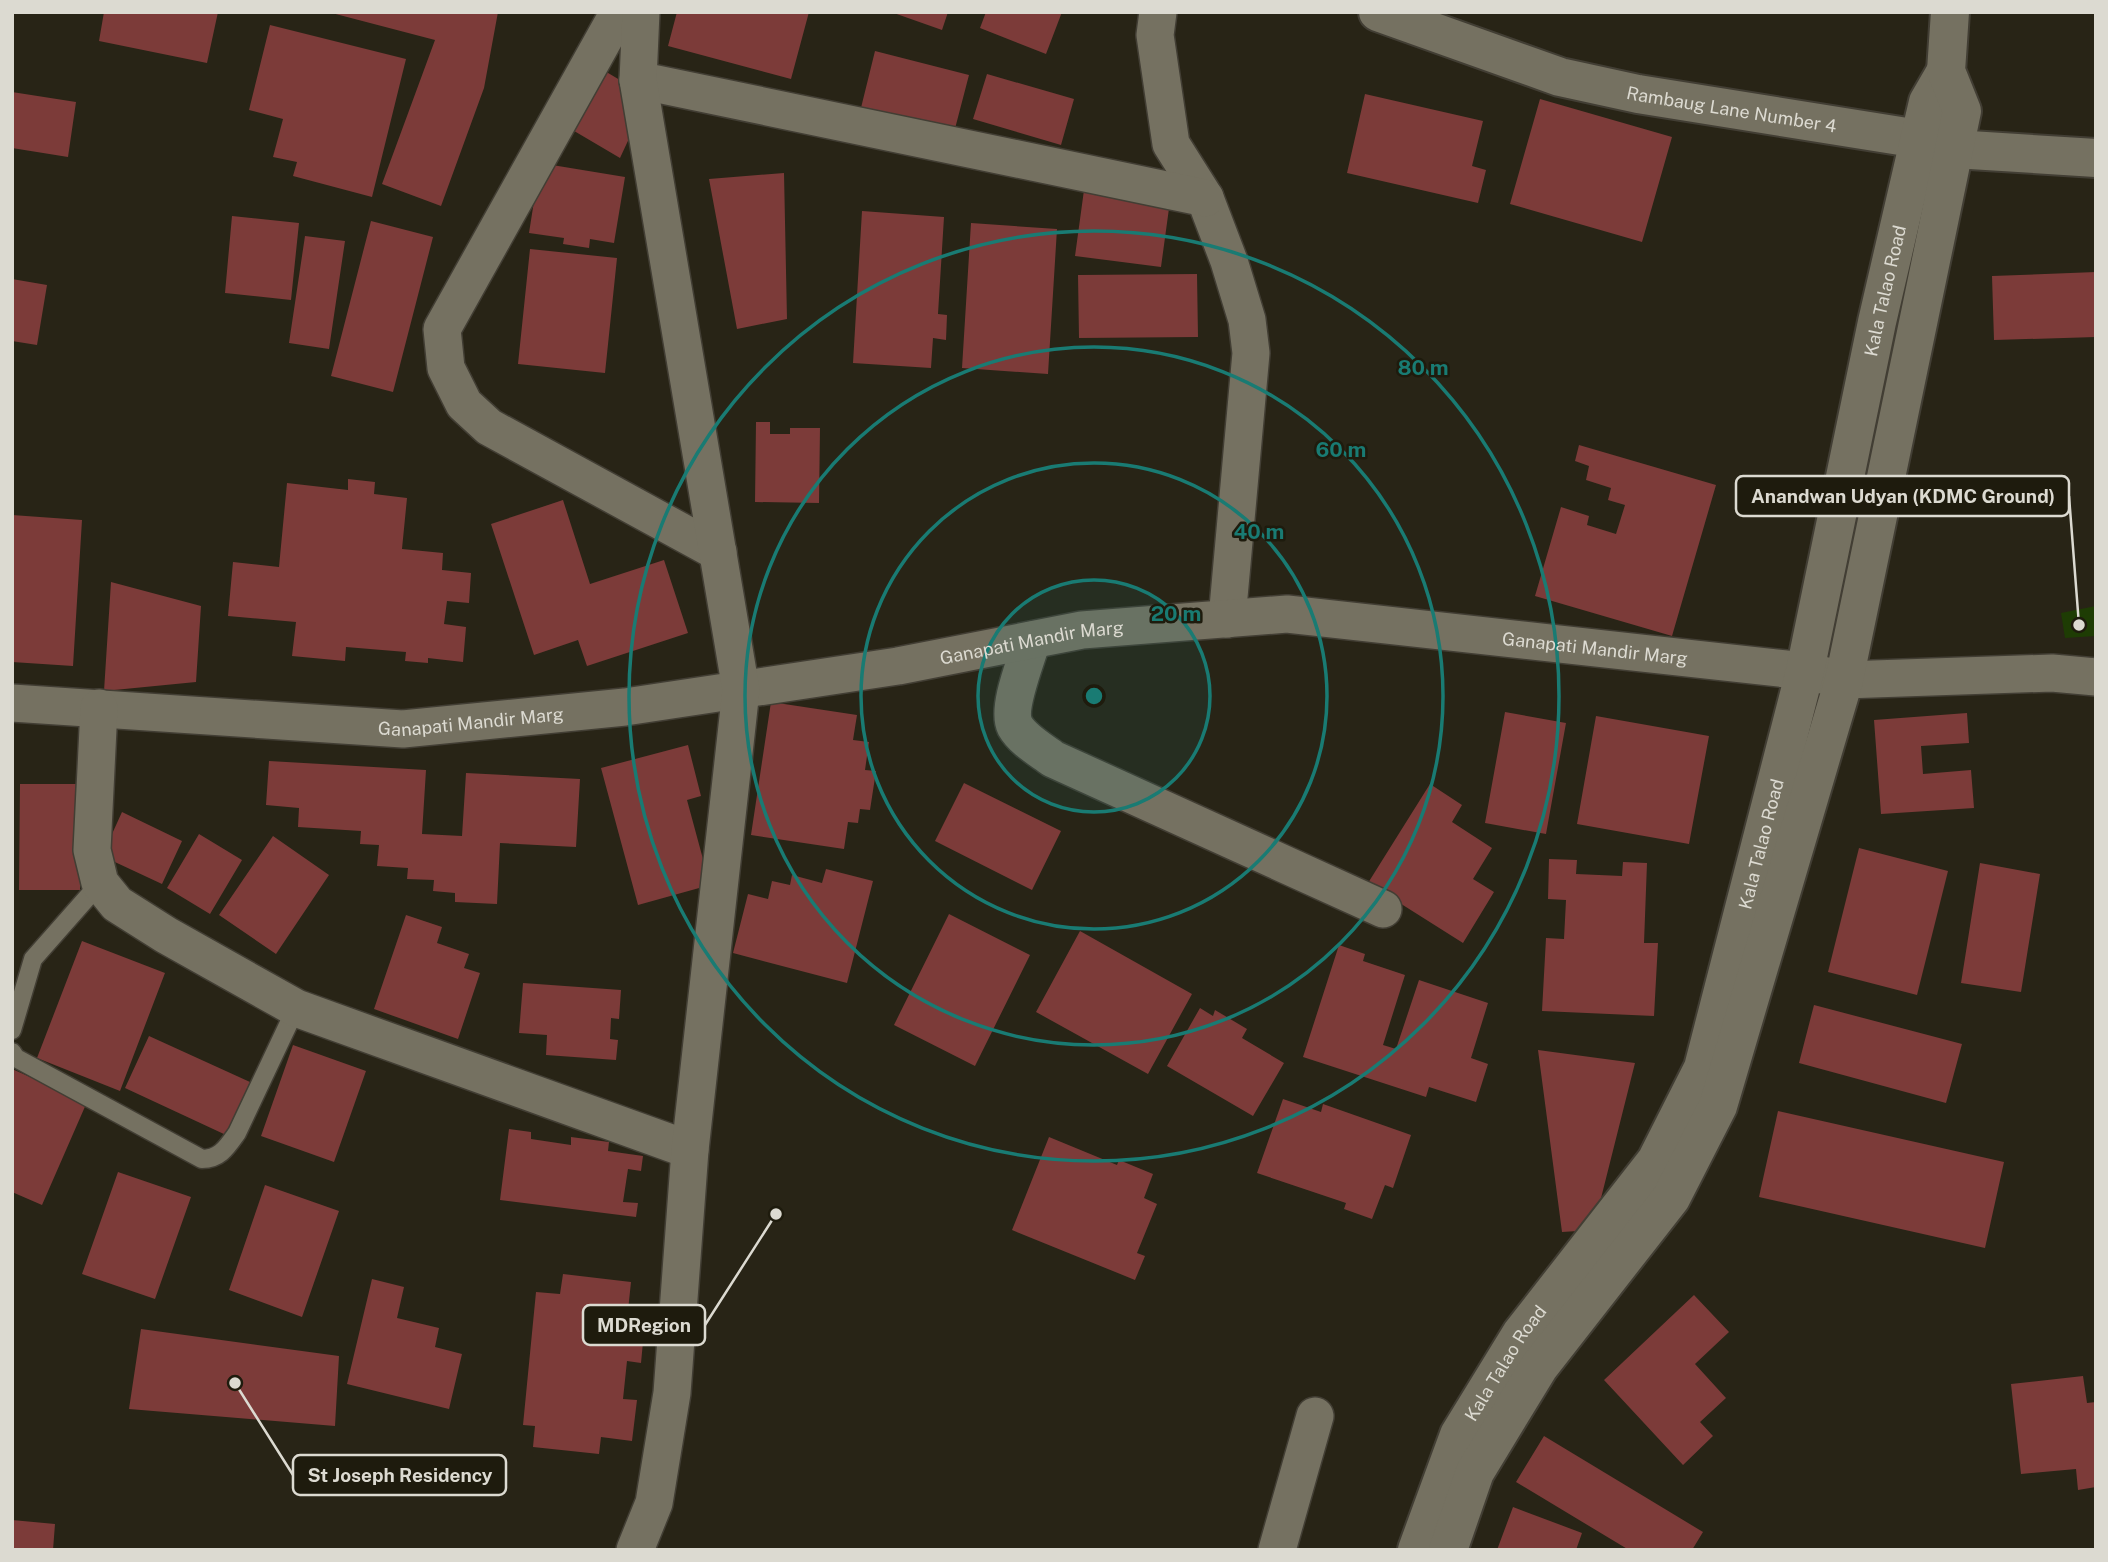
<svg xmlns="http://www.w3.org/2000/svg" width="2108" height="1562" font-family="'Public Sans',sans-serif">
	<rect width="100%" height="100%" fill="#282416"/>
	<!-- green -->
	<path fill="#1e3c04" d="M2096 606V636L2065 638 2061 613Z"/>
	<!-- building -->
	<path fill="#7c3b39" d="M104 12H218L207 63 99 41Z
		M328 12H498L484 88 441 206 382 184 435 40Z
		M677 12H809L791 79 668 46Z
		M891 12H948L942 30Z
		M986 12H1062L1046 54 980 28Z
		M270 25 406 59 372 197 293 176 297 162 273 157 283 119 249 110Z
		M875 51 969 75 951 144 858 120Z
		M598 67 630 86 633 130 620 158 564 125Z
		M987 74 1074 99 1061 145 973 119Z
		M12 92 76 102 68 157 12 148Z
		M1365 94 1483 121 1472 166 1486 170 1478 203 1347 173Z
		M1540 99 1672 137 1642 242 1510 204Z
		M540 163 625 177 614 243 590 239 589 248 563 244 564 238 529 233Z
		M784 173 787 319 737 329 709 179Z
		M1084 190 1170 201 1161 267 1075 256Z
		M862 211 944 217 938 314 947 315 946 340 933 338 931 368 853 363Z
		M232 216 299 223 291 300 225 293Z
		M371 221 433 237 393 392 331 376Z
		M971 223 1057 229 1048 374 962 368Z
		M305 236 345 241 329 349 289 343Z
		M530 249 617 258 605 373 518 364Z
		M2096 272V337L1994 340 1992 276Z
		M1197 274 1198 337 1079 338 1078 275Z
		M12 279 47 285 37 345 12 341Z
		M756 422H770V434H790V428H820L819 503 755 502Z
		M1579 445 1716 485 1672 636 1535 596 1561 507 1589 516 1587 525 1616 534 1625 505 1608 500 1611 488 1586 480 1589 466 1575 461Z
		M348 479 375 482 374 494 407 498 402 549 443 553 442 570 471 573 469 603 447 601 444 624 466 627 463 662 428 658V663L405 661 406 652 346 647 345 661 292 656 296 622 228 616 233 562 279 567 287 483 348 490Z
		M563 500 590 584 664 560 688 633 587 666 578 640 534 655 491 524Z
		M12 515 82 520 73 666 12 662Z
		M111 582 201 606 196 682 104 691Z
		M771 702 857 715 853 740 869 742 865 770 876 771 870 810 860 809 858 823 848 822 844 849 751 835Z
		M1505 712 1566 723 1546 834 1485 823Z
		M1967 713 1969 743 1921 746 1923 774 1971 770 1974 808 1881 814 1874 720Z
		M1596 716 1709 736 1689 844 1577 824Z
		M688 745 701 796 687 800 710 885 638 905 601 768Z
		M269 761 426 770 422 834 462 836 466 773 580 779 576 847 500 843 497 904 455 902V893L433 891 434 880 407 879 408 868 377 866 379 845 360 844 361 831 298 827 299 808 266 805Z
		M964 783 1061 831 1032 890 935 841Z
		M20 784H81L80 890H19Z
		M1430 784 1462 805 1452 822 1492 848 1473 879 1494 892 1463 943 1368 883Z
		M122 812 182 841 162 884 102 856Z
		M199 834 242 860 210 914 167 888Z
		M273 836 329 875 276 954 219 915Z
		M1859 848 1948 871 1917 995 1828 972Z
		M1549 859 1577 860 1576 874 1622 876 1623 862 1647 863 1644 943H1658L1654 1016 1542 1011 1546 938 1564 939 1566 900 1548 899Z
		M1980 863 2040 874 2021 992 1961 983Z
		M826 869 873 881 847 983 733 953 748 894 768 899 772 881 790 885 792 875 822 883Z
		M949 914 1030 955 975 1066 894 1025Z
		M406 915 442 927 437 943 469 954 464 968 480 973 458 1039 374 1009Z
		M1080 931 1192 994 1148 1074 1036 1012Z
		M82 941 165 973 120 1091 37 1058Z
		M1339 945 1365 954 1363 961 1405 975 1383 1045 1396 1049 1419 980 1488 1003 1471 1058 1488 1064 1476 1102 1429 1087 1426 1097 1303 1057Z
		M523 983 621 990 619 1019 611 1018 610 1039 618 1040 616 1060 546 1055 547 1035 519 1033Z
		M1814 1005 1962 1044 1946 1103 1799 1063Z
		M1200 1008 1213 1016 1215 1010 1247 1029 1242 1038 1284 1063 1253 1116 1167 1066Z
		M149 1036 250 1082 226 1135 125 1088Z
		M293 1045 366 1071 334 1162 261 1136Z
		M1538 1050 1635 1063 1593 1230 1562 1232Z
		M12 1069 87 1102 42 1205 12 1192Z
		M1283 1099 1321 1112 1323 1104 1411 1135 1393 1188 1385 1185 1372 1219 1344 1209 1346 1203 1257 1173Z
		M1778 1111 2004 1162 1985 1248 1759 1197Z
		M509 1129 531 1132V1139L571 1145V1137L609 1142 608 1151 643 1156 641 1171 628 1169 623 1202 638 1203 636 1217 500 1200Z
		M1049 1137 1117 1165 1119 1160 1153 1174 1144 1198 1157 1204 1137 1253 1145 1256 1135 1280 1012 1230Z
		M118 1172 191 1197 155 1299 82 1274Z
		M265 1185 339 1211 302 1317 229 1290Z
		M563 1274 631 1282 627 1320 645 1321 641 1363 627 1361 623 1399 637 1400 632 1441 601 1437 599 1454 533 1447 535 1426 523 1425 536 1292 560 1294Z
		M372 1279 404 1287 397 1318 439 1328 435 1347 462 1354 449 1409 347 1384Z
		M1694 1295 1729 1332 1695 1364 1726 1398 1700 1422 1713 1436 1683 1465 1604 1380Z
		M141 1329 339 1356 335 1426 129 1409Z
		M2083 1376 2087 1403 2096 1402V1487L2078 1490 2076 1469 2021 1474 2011 1384Z
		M1544 1436 1703 1532 1692 1550H1629L1516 1482Z
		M1513 1507 1582 1533 1576 1550H1497Z
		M12 1520 55 1524 53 1550H12Z"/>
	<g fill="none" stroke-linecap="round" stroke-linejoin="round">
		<defs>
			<path id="service" d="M12 1030 33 959 100 883
				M12 1052 16 1058 202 1159C220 1159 227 1147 237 1133L296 1008"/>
			<g id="minor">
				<path d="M619 12 442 329 446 368 464 404 489 427 718 552"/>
				<path d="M1158 12 1155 35 1171 144 1205 198 1229 261 1247 320 1251 353 1227 619"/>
				<path d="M638 80 1205 198"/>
				<path d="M1032 640C1027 659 1006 708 1015 726 1023 740 1041 750 1053 759L1383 909"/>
				<path id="s1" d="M12 703 403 729 625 707 898 666 1082 630 1287 614 1805 671 1844 680 2052 673 2096 677"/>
				<path d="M99 708 92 850 100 883 117 904 166 935 296 1008 690 1150"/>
				<path d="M635 1550 654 1503 672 1393 690 1150 741 690 638 80 641 12"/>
				<path d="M1277 1550 1315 1416"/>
			</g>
			<g id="tertiary">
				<path id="s2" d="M1378 12 1560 77 1638 94 1919 139 1954 149 2096 158"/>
				<path id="s3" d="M1417 1550 1459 1435 1521 1334 1656 1161 1703 1068 1805 671 1877 322 1928 102 1946 71"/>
				<path d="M1448 1550 1475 1472 1539 1367 1671 1198 1718 1106 1844 680 1962 111 1946 71 1950 12"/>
			</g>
		</defs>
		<!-- service casing -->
		<use href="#service" stroke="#423e34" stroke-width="21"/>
		<!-- minor casing -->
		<use href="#minor" stroke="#423e34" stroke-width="40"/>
		<!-- tertiary casing -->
		<use href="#tertiary" stroke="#423e34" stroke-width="42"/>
		<!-- service -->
		<use href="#service" stroke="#757161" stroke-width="18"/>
		<!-- minor -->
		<use href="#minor" stroke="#757161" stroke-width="37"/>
		<!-- tertiary -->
		<use href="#tertiary" stroke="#757161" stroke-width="38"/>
	</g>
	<!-- distance rings -->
	<circle cx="1094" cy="696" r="116" fill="#197b73" fill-opacity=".12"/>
	<g fill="none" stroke="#197b73" stroke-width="3.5">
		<circle cx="1094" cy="696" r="116"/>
		<circle cx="1094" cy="696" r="233"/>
		<circle cx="1094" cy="696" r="349"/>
		<circle cx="1094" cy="696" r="465"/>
	</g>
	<g text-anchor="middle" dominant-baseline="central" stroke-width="5" stroke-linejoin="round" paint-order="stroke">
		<!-- street labels -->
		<g font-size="18" fill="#dcdad1" stroke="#1e1b0d">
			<text stroke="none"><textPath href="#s2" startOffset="368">Rambaug Lane Number 4</textPath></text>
			<text stroke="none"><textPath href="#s3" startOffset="1363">Kala Talao Road</textPath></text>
			<text stroke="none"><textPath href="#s1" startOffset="1027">Ganapati Mandir Marg</textPath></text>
			<text stroke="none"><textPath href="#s1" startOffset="1594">Ganapati Mandir Marg</textPath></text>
			<text stroke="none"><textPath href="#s1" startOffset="460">Ganapati Mandir Marg</textPath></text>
			<text stroke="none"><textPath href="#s3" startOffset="796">Kala Talao Road</textPath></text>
			<text stroke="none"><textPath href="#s3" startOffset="208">Kala Talao Road</textPath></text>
		</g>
	</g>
	<circle cx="1094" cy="696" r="10" fill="#197b73" stroke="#1e1b0d" stroke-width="3.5"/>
	<g font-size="21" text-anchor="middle" font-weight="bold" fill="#197b73" stroke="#1e1b0d" stroke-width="5" stroke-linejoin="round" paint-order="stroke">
		<text x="1423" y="375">80 m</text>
		<text x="1341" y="457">60 m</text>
		<text x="1259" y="539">40 m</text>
		<text x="1176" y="621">20 m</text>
	</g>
	<!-- callouts -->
	<path fill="none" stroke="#dcdad1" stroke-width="2.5" d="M2079 625L2069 496M776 1214L705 1325M235 1383L293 1475"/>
	<g fill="#dcdad1" stroke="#1e1b0d" stroke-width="2.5">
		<circle cx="2079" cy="625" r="7"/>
		<circle cx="776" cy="1214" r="7"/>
		<circle cx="235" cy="1383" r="7"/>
	</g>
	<g fill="#1e1b0d" stroke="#dcdad1" stroke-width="2.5">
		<rect x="1736" y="476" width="333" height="40" rx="7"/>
		<rect x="583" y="1305" width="122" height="40" rx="7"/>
		<rect x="293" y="1455" width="213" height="40" rx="7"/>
	</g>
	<g font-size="19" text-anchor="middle" font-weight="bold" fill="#dcdad1">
		<text x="1903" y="503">Anandwan Udyan (KDMC Ground)</text>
		<text x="644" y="1332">MDRegion</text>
		<text x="400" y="1482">St Joseph Residency</text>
	</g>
	<!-- border -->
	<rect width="2108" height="1562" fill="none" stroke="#dcdad1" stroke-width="28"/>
</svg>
